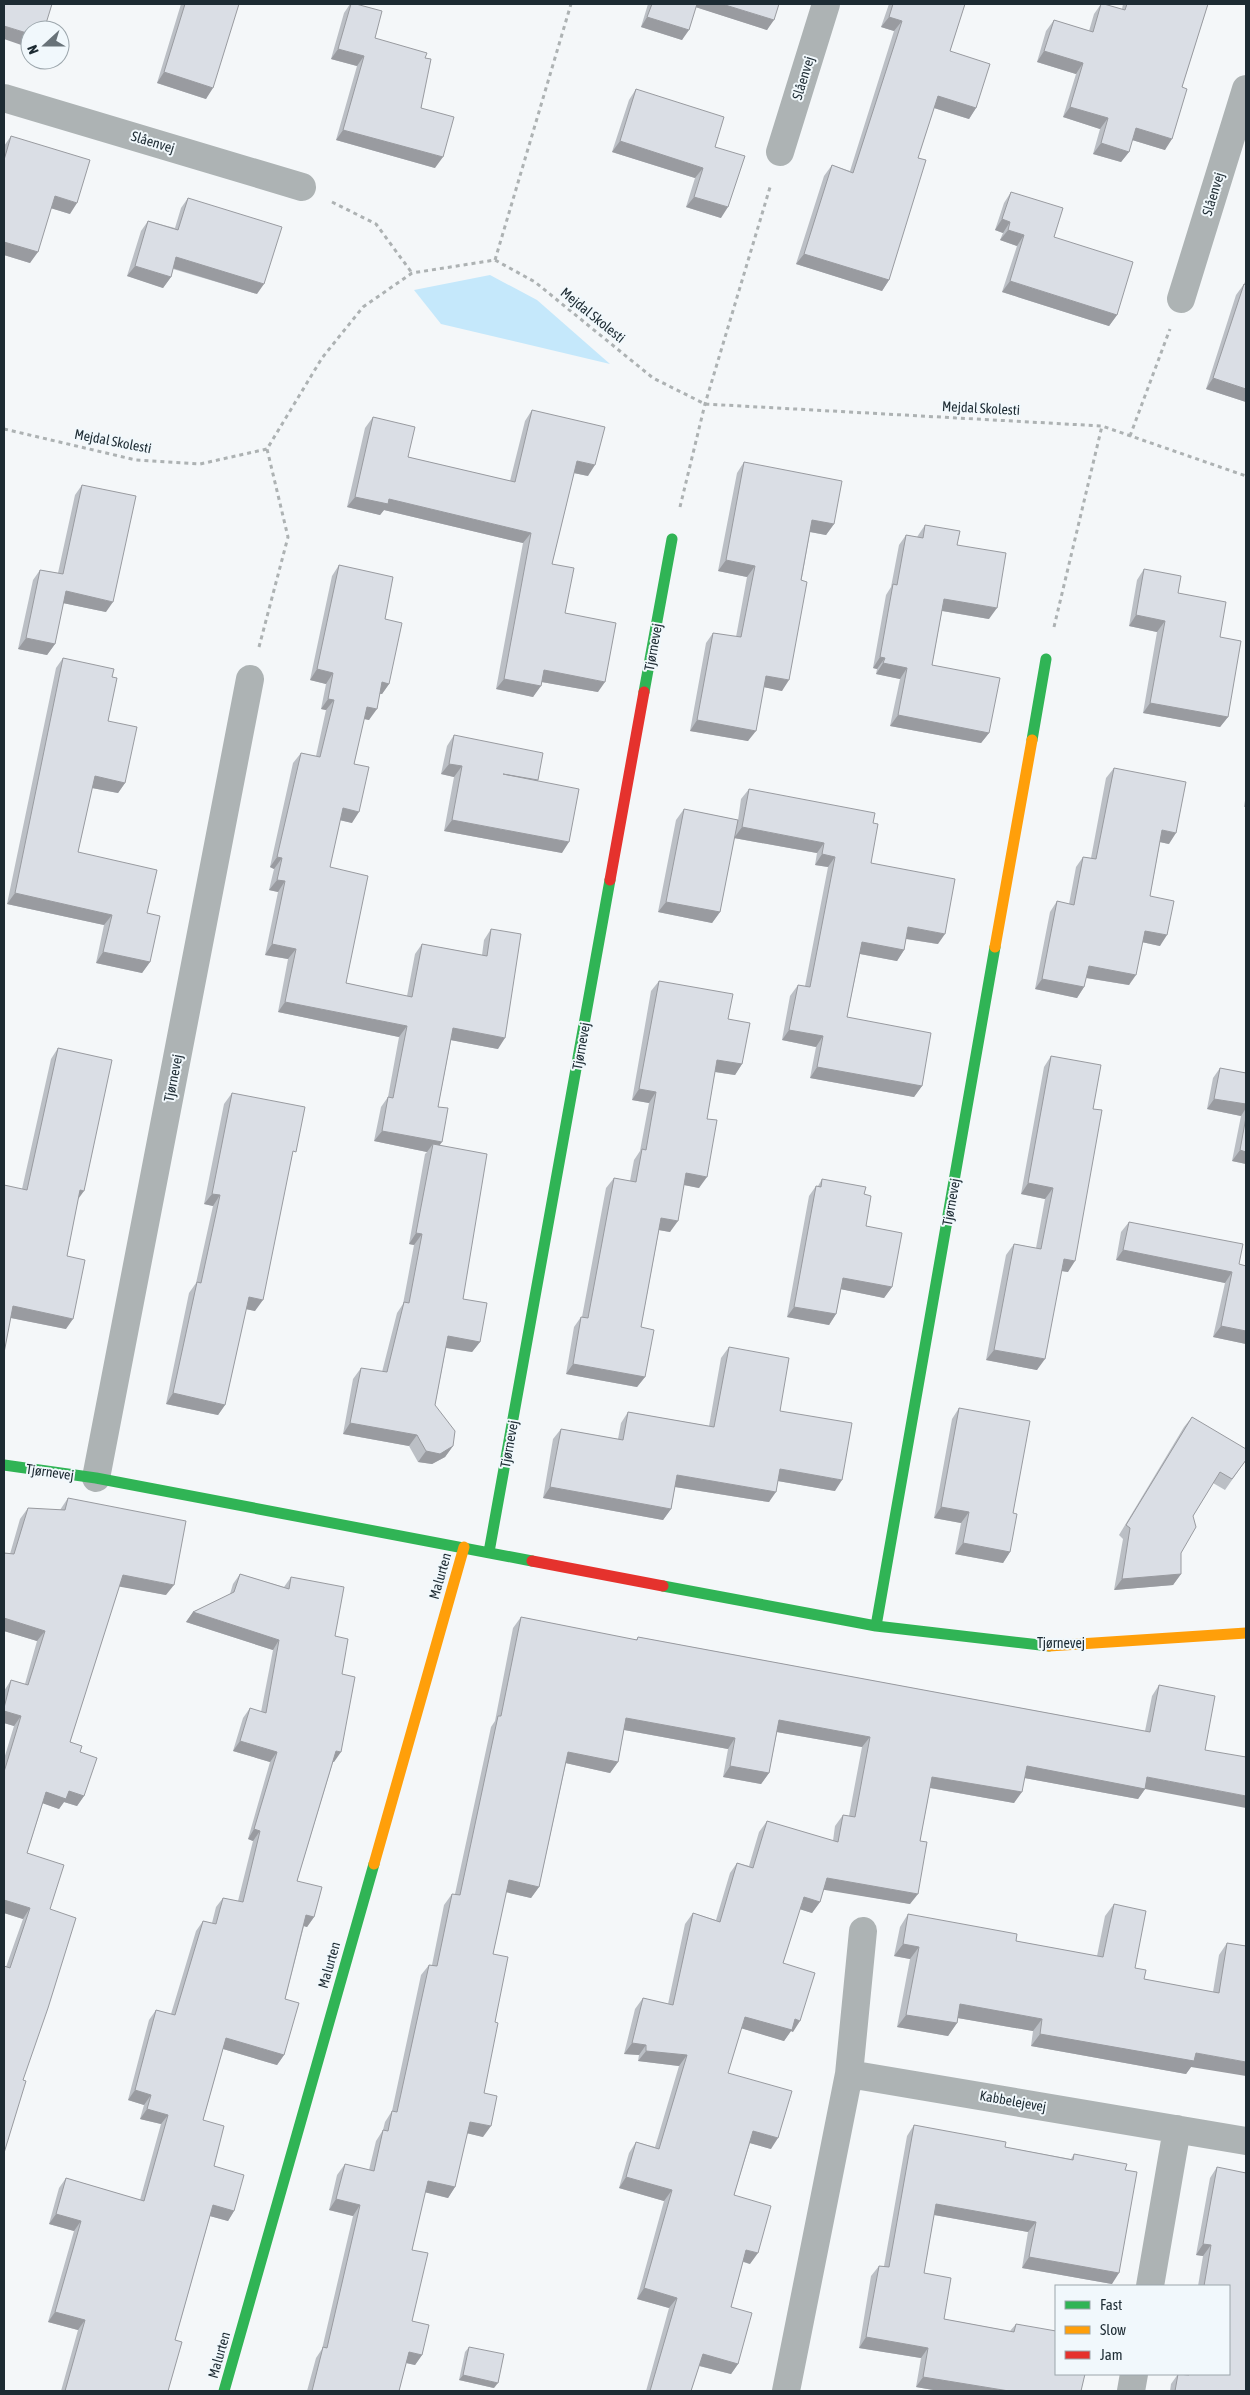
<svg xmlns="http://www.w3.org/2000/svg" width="1250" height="2395" font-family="'Asap Condensed',sans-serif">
	<rect width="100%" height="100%" fill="#f4f7f9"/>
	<!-- green -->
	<path fill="#c5e8fb" d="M490 275 537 300 610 364 441 324 414 290Z"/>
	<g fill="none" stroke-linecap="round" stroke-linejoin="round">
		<!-- path -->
		<path stroke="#adb2b3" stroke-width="3" stroke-dasharray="4 4" stroke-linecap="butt" d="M332 202 376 224 412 273
			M495 260 571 4
			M4 429 136 460 200 464 267 449 322 358 363 307 412 273 495 260 535 282 653 378 705 404 1102 426 1246 476
			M1130 436 1170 329
			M680 507 705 404 771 184
			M1054 627 1102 426
			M259 647 288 537 267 449"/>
		<!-- street -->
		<path stroke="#adb3b4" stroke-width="28" d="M4 98 302 187
			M780 152 826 4
			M1181 299 1246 89
			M96 1478 250 679
			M849 2074 1246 2141
			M1150 2286 1177 2129
			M786 2391 849 2074 863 1931
			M1131 2391 1134 2374"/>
		<!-- fast -->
		<path stroke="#30b455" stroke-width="11" d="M644 692 672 539
			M1032 740 1046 659
			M4 1465 96 1478 532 1561
			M489 1552 610 880
			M663 1586 876 1626 1049 1646
			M876 1626 995 947
			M224 2391 374 1864"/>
		<!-- slow -->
		<path stroke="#ff9f0a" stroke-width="11" d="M995 947 1032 740
			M1049 1646 1246 1633
			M374 1864 464 1547"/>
		<!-- jam -->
		<path stroke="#e5322d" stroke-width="11" d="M610 880 644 692
			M532 1561 663 1586"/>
	</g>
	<!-- wall -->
	<path fill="#bbbfc5" d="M181 4H239L206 99 157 83Z
		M350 4H356L375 38 425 58 421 108 435 168 336 140 357 66 331 59 344 13Z
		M648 4H779L767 30 696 7 682 40 641 27Z
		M889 4H965L950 51 976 108 969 119 934 108 918 158 889 280 882 291 796 264 824 176 832 165 850 171 894 31 881 27Z
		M1101 4 1122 9 1123 4H1208L1182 87 1165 150 1132 140 1129 152 1121 162 1093 154 1100 129 1063 117 1076 74 1037 62 1046 31 1054 20 1089 31 1094 14Z
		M636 89 715 147 721 218 686 207 695 178 612 152 629 100Z
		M11 136 70 214 51 208 30 263 4 255V146Z
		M1011 192 1054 237 1117 315 1109 326 1002 292 1017 246 1000 240 1003 233 995 230 1004 203Z
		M188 198 257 294 173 269 171 277 163 288 127 276 141 231 148 221 175 228 181 208Z
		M1246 278V402L1206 389 1236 295 1244 284V285Z
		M532 410 588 476 574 473 552 564 565 613 598 692 542 682 533 697 496 689 523 543 384 510 380 515 347 507 365 428 373 417 408 457 510 481 525 421Z
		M744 462 834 524 826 535 810 532 782 691 764 687 748 741 690 731 706 643 713 633 736 637 747 577 718 571 737 473Z
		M82 485 106 612 63 603 55 644 47 655 18 649 33 580 40 570 58 573 75 495Z
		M925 525 957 545 989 619 942 611 932 665 989 733 981 743 890 726 900 679 876 674 877 669 873 668 886 595 891 587 899 545 906 535 917 537Z
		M339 565 385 619 389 684 382 694H380L369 720 364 719 354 764 352 823 340 820 330 867 346 983 407 996 415 954 422 944 482 955 484 940 491 929 498 1049 451 1040 438 1107 440 1145 463 1299 480 1342 472 1352 446 1348 435 1405 453 1446 445 1457 432 1464 418 1462 409 1446 343 1434 353 1379 361 1368 382 1372 397 1313 403 1304 414 1245 409 1244 425 1154 427 1152 374 1141 381 1107 388 1097 399 1037 278 1012 288 959 265 955 278 892 269 890 274 869 270 867 293 763 301 753 316 756 326 710 321 709 326 684 310 680 332 576Z
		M1144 569 1178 593 1220 637 1228 717 1220 727 1143 713 1157 632 1129 626 1137 580Z
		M63 658 112 677 108 721 125 783 118 793 92 788 78 852 147 913 150 962 142 973 96 963 104 925 7 904 56 668Z
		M454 735 538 780 562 853 444 831 454 777 441 774 447 746Z
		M1114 768 1169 844 1160 842 1150 896 1160 946 1142 942 1129 985 1086 978 1084 987 1077 998 1035 989 1050 912 1057 901 1069 904 1076 867 1083 857 1091 858 1106 778Z
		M749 789 873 823 871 863 938 944 906 939 904 950 897 961 860 954 847 1017 922 1086 914 1097 810 1078 816 1047 782 1040 790 996 798 985 805 986 828 867 815 865 817 853 734 838 720 912 712 923 658 912 676 820 684 809 738 820 741 799Z
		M1246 794V807H1244Z
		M659 981 728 1019 742 1064 735 1075 715 1072 707 1119 699 1188 684 1185 670 1232 659 1230 641 1327 645 1377 637 1387 566 1374 574 1327 581 1317H582L606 1188 614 1178 630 1181 634 1160 640 1151 649 1103 632 1100 651 991Z
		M58 1048 78 1199 67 1256 66 1329 11 1318 22 1189 51 1059Z
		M1051 1056 1093 1109 1068 1272 1061 1271 1037 1370 986 1360 1006 1255 1014 1244 1036 1248 1045 1199 1021 1194 1044 1067Z
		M1220 1068 1246 1073V1164L1232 1161 1241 1116 1207 1109 1213 1078Z
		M232 1093 292 1157 255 1311 246 1309 225 1405 218 1415 166 1404 189 1293 196 1283 213 1206 204 1204 224 1104Z
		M822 1179 864 1194 866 1226 892 1287 884 1298 841 1289 836 1314 829 1325 787 1317 809 1196 816 1186H818Z
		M1129 1222 1239 1264 1246 1266V1344L1213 1337 1225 1283 1116 1260 1121 1232Z
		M729 1347 780 1411 835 1491 778 1481 769 1502 675 1487 671 1509 663 1520 543 1498 553 1439 561 1429 618 1439 621 1423 628 1412 709 1426 721 1358Z
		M959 1408 1013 1513 1010 1552 1003 1563 955 1554 961 1523 934 1518 952 1419Z
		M1192 1417 1246 1460 1225 1490 1213 1483 1193 1516 1181 1553V1574L1173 1585 1114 1590 1123 1539 1119 1535 1184 1427Z
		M68 1498 166 1595 119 1586 70 1742 80 1752 84 1796 77 1806 64 1802 59 1809 43 1803 27 1853 50 1909 23 2080 4 2153 6 1967 23 1919 4 1913V1759L14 1726 4 1723V1691L11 1680 25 1684 37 1641 4 1631V1553L10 1554 20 1519 28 1508 60 1510Z
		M240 1574 284 1587 291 1577 335 1636 342 1674 334 1762H333L297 1881 314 1917 307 1927 304 1926 285 1999 284 2055 277 2065 223 2049 203 2120 214 2166 234 2211 228 2221 210 2216 175 2340 168 2391H61L78 2330 48 2322 74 2231 49 2224 59 2188 66 2178 140 2200 161 2124 140 2119 144 2105 128 2100 149 2020 156 2010 171 2014 196 1931 203 1921 212 1923 216 1907 223 1898 238 1901 253 1841 248 1839 270 1762 233 1751 243 1718 250 1708 261 1712 273 1650 186 1622 193 1612 230 1594 233 1584Z
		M521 1617 636 1640 638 1637 1145 1731 1152 1696 1159 1685 1145 1789 1138 1799 1025 1778 1014 1803 930 1788 920 1841 910 1904 824 1889 820 1902 812 1913 800 1909 783 1963 793 2032 791 2031 784 2041 741 2028 728 2073 771 2149 750 2143 734 2195 750 2264 743 2262 731 2307 738 2364 731 2374 699 2366 691 2391H646L669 2308 637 2299 664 2201 619 2188 629 2153 636 2142 655 2147 679 2066 638 2061 639 2055 624 2054 635 2009 643 1998 668 2004 685 1924 693 1913 716 1920 730 1873 737 1863 749 1866 759 1832 767 1821 833 1841 835 1826 843 1815 849 1816 862 1747 777 1732 769 1773 761 1784 723 1777 728 1749 624 1730 618 1762 610 1773 566 1763 539 1887 531 1898 506 1892 493 1954 495 2022 484 2093 483 2137 467 2133 455 2187 448 2198 425 2192 412 2250V2321L422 2355 415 2365 406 2363 399 2391H307L316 2358 322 2349 353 2216 329 2210 337 2175 345 2164 369 2170 376 2141 383 2130 385 2122 392 2111 421 1975 429 1965H432L444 1905 452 1894H455L491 1727 495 1721 513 1628Z
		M1114 1904 1135 1968 1144 1979 1213 1992 1219 1955 1227 1943 1246 1946 1191 2067 1186 2074 1031 2046 1033 2031 958 2018 957 2023 948 2036 897 2027 910 1959 894 1956 900 1927 908 1914 1016 1941 1097 1956 1105 1916Z
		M914 2125 1005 2147 1071 2159 1074 2154 1125 2170 1112 2284 1022 2268 1028 2232 934 2215 924 2273 944 2319 1010 2331 1016 2324 1081 2391H939L916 2387 921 2358 859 2348 871 2276 879 2266H884L907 2136Z
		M1217 2167 1246 2391H1170L1171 2384 1178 2374H1229V2286H1198L1203 2256 1196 2255 1210 2178Z
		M469 2347 494 2388 459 2380 465 2352Z"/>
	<!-- shaded-wall -->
	<path fill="#999ba0" d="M694 4H722L774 20 767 30 692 6Z
		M647 17 689 30 682 40 641 27Z
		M889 17 902 21 894 31 881 27Z
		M4 26 30 34V48L4 39Z
		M338 49 364 56 357 66 331 59Z
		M1044 51 1083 63 1076 74 1037 62Z
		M164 72 213 88 206 99 157 83Z
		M938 96 976 108 969 119 931 107Z
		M1070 107 1108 118 1100 129 1063 117Z
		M1136 128 1172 139 1165 150 1129 139Z
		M343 130 443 157 435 168 336 140Z
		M620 141 703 168 695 178 612 152Z
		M1101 143 1129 152 1121 162 1093 154Z
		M55 196 77 203 70 214 47 207Z
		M694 197 728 207 721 218 686 207Z
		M1002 219 1010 222 1003 233 995 230Z
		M1008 230 1024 235 1017 246 1000 240Z
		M4 242 38 252 30 263 4 255Z
		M804 254 889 280 882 291 796 264Z
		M176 257 264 284 257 294 169 267Z
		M135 266 171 277 163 288 127 276Z
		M1010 281 1117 315 1109 326 1002 292Z
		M1213 378 1246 389V402L1206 389Z
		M577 461 595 465 588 476 569 472Z
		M355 497 389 499 531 533 523 543 384 510 380 515 347 507Z
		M812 520 834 524 826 535 805 531Z
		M726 560 755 566 747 577 718 571Z
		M66 591 113 602 106 612 58 602Z
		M944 599 997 608 989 619 937 610Z
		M1136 615 1165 621 1157 632 1129 626Z
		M26 638 55 644 47 655 18 649Z
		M880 657 885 658 877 669 873 668Z
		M883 663 907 668 900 679 876 674Z
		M317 669 333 673 326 684 310 680Z
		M544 670 605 682 598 692 536 681Z
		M766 676 789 680 782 691 759 686Z
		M504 679 541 686 533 697 496 689Z
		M382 682 389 684 382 694 375 693Z
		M328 699 334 700 326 710 321 709Z
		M1150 703 1228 717 1220 727 1143 713Z
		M367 707 377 709 369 720 360 718Z
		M898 715 989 733 981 743 890 726Z
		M697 720 756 731 748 741 690 731Z
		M449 764 462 766 454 777 441 774Z
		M95 776 125 783 118 793 87 787Z
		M343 808 359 812 352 823 335 819Z
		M452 820 569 842 562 853 444 831Z
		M742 827 824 843 817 853 734 838Z
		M1162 830 1176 833 1169 844 1155 841Z
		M822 854 835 857 828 867 815 865Z
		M277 857 282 858 274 869 270 867Z
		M277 880 285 881 278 892 269 890Z
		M15 893 112 915 104 925 7 904Z
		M666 902 720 912 712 923 658 912Z
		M908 927 945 934 938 944 901 938Z
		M1145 931 1167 935 1160 946 1137 941Z
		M862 942 904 950 897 961 855 953Z
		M272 944 296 949 288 959 265 955Z
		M103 952 150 962 142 973 96 963Z
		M1089 966 1136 975 1129 985 1081 977Z
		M1042 979 1084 987 1077 998 1035 989Z
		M285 1002 407 1026 399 1037 278 1012Z
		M453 1028 505 1038 498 1049 445 1039Z
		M789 1030 823 1036 816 1047 782 1040Z
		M717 1060 742 1064 735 1075 709 1071Z
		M817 1067 922 1086 914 1097 810 1078Z
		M639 1089 656 1092 649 1103 632 1100Z
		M1214 1099 1246 1104V1108L1241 1116 1207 1109Z
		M382 1131 442 1142 434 1153 433 1144 427 1152 374 1141Z
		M1240 1150 1246 1152V1164L1232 1161Z
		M686 1173 707 1177 699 1188 679 1184Z
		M1028 1183 1053 1188 1045 1199 1021 1194Z
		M80 1190 84 1191 76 1202Z
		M212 1194 220 1195 213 1206 204 1204Z
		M661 1218 678 1221 670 1232 653 1229Z
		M416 1233 422 1234 414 1245 409 1244Z
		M1123 1250 1232 1272 1225 1283 1116 1260Z
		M1064 1259 1075 1261 1068 1272 1056 1270Z
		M843 1278 892 1287 884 1298 835 1288Z
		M249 1297 263 1300 255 1311 241 1308Z
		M13 1306 73 1319 66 1329 6 1317Z
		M794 1307 836 1314 829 1325 787 1317Z
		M1221 1326 1246 1331V1344L1213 1337Z
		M448 1336 480 1342 472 1352 441 1347Z
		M994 1350 1045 1359 1037 1370 986 1360Z
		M573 1364 645 1377 637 1387 566 1374Z
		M173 1393 225 1405 218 1415 166 1404Z
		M350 1423 417 1435 409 1446 343 1434Z
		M453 1446 445 1457 432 1464 418 1462 426 1451Z
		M780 1469 842 1480 835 1491 772 1480Z
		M677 1475 776 1492 769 1502 669 1486Z
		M550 1487 671 1509 663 1520 543 1498Z
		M941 1507 969 1512 961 1523 934 1518Z
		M963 1543 1010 1552 1003 1563 955 1554Z
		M1181 1574 1173 1585 1114 1590 1122 1579Z
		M123 1575 174 1585 166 1595 116 1586Z
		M193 1612 279 1640 273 1650 186 1622Z
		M4 1618 45 1631 37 1641 4 1631Z
		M4 1711 21 1716 14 1726 4 1723Z
		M626 1718 735 1738 728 1749 619 1729Z
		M779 1720 870 1737 862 1747 771 1731Z
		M240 1741 277 1752 270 1762 233 1751Z
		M336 1751 341 1752 334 1762 329 1761Z
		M568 1752 618 1762 610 1773 561 1762Z
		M730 1766 769 1773 761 1784 723 1777Z
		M1027 1766 1147 1777 1246 1796V1808L1145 1789 1138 1799 1019 1777Z
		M932 1777 1022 1792 1014 1803 925 1787Z
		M69 1791 84 1796 77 1806 64 1802 59 1809 39 1802 46 1792Z
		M254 1829 260 1831 253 1841 248 1839Z
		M827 1878 918 1894 910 1904 819 1889Z
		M509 1880 539 1887 531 1898 501 1891Z
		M804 1897 820 1902 812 1913 796 1908Z
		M4 1900 30 1908 23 1919 4 1913Z
		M306 1915 314 1917 307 1927 300 1925Z
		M903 1944 919 1947 910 1959 894 1956Z
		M960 2004 1042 2019 1033 2031 952 2017Z
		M906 2015 957 2023 948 2036 897 2027Z
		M745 2017 795 2019 800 2021 793 2032 791 2031 784 2041 737 2027Z
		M1040 2034 1196 2053 1246 2062V2076L1191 2067 1186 2074 1031 2046Z
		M226 2038 284 2055 277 2065 220 2048Z
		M632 2043 646 2045 639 2055 624 2054Z
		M646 2051 687 2055 679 2066 638 2061Z
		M135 2090 151 2095 144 2105 128 2100Z
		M147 2109 168 2115 161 2124 140 2119Z
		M470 2122 491 2126 483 2137 462 2132Z
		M753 2131 778 2138 771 2149 746 2142Z
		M626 2177 672 2190 664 2201 619 2188Z
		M428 2181 455 2187 448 2198 420 2191Z
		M336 2199 360 2205 353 2216 329 2210Z
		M936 2204 1036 2222 1028 2232 929 2214Z
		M213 2205 234 2211 228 2221 206 2215Z
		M56 2214 81 2221 74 2231 49 2224Z
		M1203 2244 1211 2245 1203 2256 1196 2255Z
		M746 2250 758 2253 750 2264 739 2260Z
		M1029 2257 1119 2273 1112 2284 1022 2268Z
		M644 2288 677 2298 669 2308 637 2299Z
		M55 2312 85 2320 78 2330 48 2322Z
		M866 2337 928 2348 921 2358 859 2348Z
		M409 2352 422 2355 415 2365 402 2362Z
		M703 2354 738 2364 731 2374 696 2365Z
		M463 2375 498 2383 494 2388 459 2380Z
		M923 2377 1009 2391H939L916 2387Z"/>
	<!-- building -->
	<path fill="#dadee5" stroke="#999ba0" d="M4 4H52L44 30H30V34L4 26Z
		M185 4H239L213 88 164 72Z
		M351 4H356L382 11 375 38 427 53 425 58 431 59 421 108 454 117 443 157 343 130 364 56 338 49Z
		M652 4H697L689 30 647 17Z
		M722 4H779L774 20Z
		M893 4H965L950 51 990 64 976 108 938 96 918 158 926 160 889 280 804 254 832 165 853 173 902 21 889 17Z
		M1101 4H1104L1125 10 1127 4H1208L1182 87 1187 89 1172 139 1136 128 1129 152 1101 143 1108 118 1070 107 1083 63 1044 51 1054 20 1093 32Z
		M636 89 724 117 715 147 745 156 728 207 694 197 703 168 620 141Z
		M11 136 90 160 77 203 55 196 38 252 4 242V160Z
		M1011 192 1063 208 1054 237 1133 262 1117 315 1010 281 1024 235 1008 230 1010 222 1002 219Z
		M188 198 282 227 264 284 176 257 171 277 135 266 148 221 178 230Z
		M1244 284 1246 285V389L1213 378Z
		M532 410 605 427 595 465 577 461 552 564 574 568 565 613 616 623 605 682 544 670 541 686 504 679 531 533 389 499 388 504 355 497 373 417 415 427 408 457 515 482Z
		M744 462 842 481 834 524 812 520 801 580 807 582 789 680 766 676 756 731 697 720 713 633 741 637 755 566 726 560Z
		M82 485 136 496 113 602 66 591 55 644 26 638 40 570 63 574Z
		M925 525 960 531 957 545 1006 553 997 608 944 599 932 665 1000 678 989 733 898 715 907 668 883 663 885 658 880 657 893 584 897 585 906 535 923 538Z
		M339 565 393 577 385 619 402 623 389 684 382 682 377 709 367 707 354 764 369 767 359 812 343 808 330 867 368 876 346 983 412 997 422 944 487 956 491 929 521 934 505 1038 453 1028 438 1107 448 1108 442 1142 382 1131 388 1097 393 1098 407 1026 285 1002 296 949 272 944 285 881 277 880 282 858 277 857 301 753 320 757 334 700 328 699 333 673 317 669Z
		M1144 569 1181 576 1178 593 1226 602 1220 637 1241 641 1228 717 1150 703 1165 621 1136 615Z
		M63 658 114 669 112 677 117 678 108 721 137 727 125 783 95 776 78 852 157 870 147 913 160 916 150 962 103 952 112 915 15 893Z
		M454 735 543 753 538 780 503 774 579 789 569 842 452 820 462 766 449 764Z
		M1114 768 1186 782 1176 833 1162 830 1150 896 1174 901 1167 935 1145 931 1136 975 1089 966 1084 987 1042 979 1057 901 1074 905 1083 857 1096 859Z
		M749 789 875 813 873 823 878 824 871 863 955 879 945 934 908 927 904 950 862 942 847 1017 931 1033 922 1086 817 1067 823 1036 789 1030 798 985 810 987 835 857 822 854 824 843 742 827Z
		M684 809 738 820 720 912 666 902Z
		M659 981 733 994 728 1019 750 1023 742 1064 717 1060 707 1119 717 1120 707 1177 686 1173 678 1221 661 1218 641 1327 654 1330 645 1377 573 1364 581 1317 588 1318 614 1178 636 1182 642 1149 646 1150 656 1092 639 1089Z
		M58 1048 112 1060 84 1191 80 1190 67 1256 85 1260 73 1319 13 1306 4 1353V1185L27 1190Z
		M1051 1056 1101 1065 1093 1109 1102 1110 1075 1261 1064 1259 1045 1359 994 1350 1014 1244 1041 1249 1053 1188 1028 1183Z
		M1220 1068 1246 1073V1104L1214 1099Z
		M232 1093 305 1107 296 1152 293 1151 263 1300 249 1297 225 1405 173 1393 197 1282 201 1283 220 1195 212 1194Z
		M1246 1117V1152L1240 1150Z
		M433 1144 487 1154 463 1299 487 1303 480 1342 448 1336 435 1405 455 1431 453 1446 440 1454 426 1451 417 1435 350 1423 361 1368 387 1372 404 1302 409 1303 422 1234 416 1233Z
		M822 1179 866 1187 864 1194 871 1196 866 1226 902 1233 892 1287 843 1278 836 1314 794 1307 816 1186 821 1187Z
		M1129 1222 1243 1244 1239 1264 1246 1266V1331L1221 1326 1232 1272 1123 1250Z
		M729 1347 789 1358 780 1411 852 1423 842 1480 780 1469 776 1492 677 1475 671 1509 550 1487 561 1429 623 1440 628 1412 714 1427Z
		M959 1408 1030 1421 1013 1513 1017 1514 1010 1552 963 1543 969 1512 941 1507Z
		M1192 1417 1246 1449V1460L1232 1479 1220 1472 1193 1516 1196 1527 1181 1553V1574L1122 1579 1130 1528 1126 1525Z
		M68 1498 186 1521 174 1585 123 1575 70 1742 82 1746 80 1752 97 1758 84 1796 69 1791 66 1799 46 1792 27 1853 64 1865 50 1909 76 1918 48 2008 23 2080 26 2081 4 2153V1966L10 1968 30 1908 4 1900V1772L21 1716 4 1711V1708L11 1680 28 1685 45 1631 4 1618V1553L14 1554 28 1508 65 1510Z
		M240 1574 289 1589 291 1577 344 1587 335 1636 348 1639 342 1674 355 1677 341 1752 336 1751 297 1881 322 1887 314 1917 306 1915 285 1999 299 2003 284 2055 226 2038 203 2120 224 2126 214 2166 244 2175 234 2211 213 2205 175 2340 182 2342 168 2391H65L85 2320 55 2312 81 2221 56 2214 66 2178 144 2201 168 2115 147 2109 151 2095 135 2090 156 2010 175 2015 203 1921 216 1924 223 1898 243 1902 260 1831 254 1829 277 1752 240 1741 250 1708 266 1713 279 1640 193 1612 234 1592Z
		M521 1617 637 1640 638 1637 1150 1732 1159 1685 1215 1696 1205 1750 1246 1757V1796L1147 1777 1145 1789 1027 1766 1022 1792 932 1777 920 1841 927 1842 918 1894 827 1878 820 1902 804 1897 783 1963 815 1973 800 2021 795 2019 792 2030 745 2017 728 2073 792 2091 778 2138 753 2131 734 2195 771 2206 758 2253 746 2250 731 2307 752 2313 738 2364 703 2354 691 2391H650L677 2298 644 2288 672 2190 626 2177 636 2142 659 2149 687 2055 646 2051V2045L632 2043 643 1998 673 2005 693 1913 720 1922 737 1863 753 1868 767 1821 838 1842 843 1815 855 1817 870 1737 779 1720 769 1773 730 1766 735 1738 626 1718 618 1762 568 1752 539 1887 509 1880 493 1954 508 1957 495 2022 498 2023 484 2093 497 2096 491 2126 470 2122 455 2187 428 2181 412 2250 428 2253 412 2321 429 2325 422 2355 409 2352 399 2391H312L323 2347 327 2348 360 2205 336 2199 345 2164 374 2171 383 2130 388 2131 392 2111 397 2112 429 1965 437 1966 452 1894 460 1895 498 1716H501Z
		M1114 1904 1146 1911 1135 1968 1146 1970 1144 1979 1219 1993 1227 1943 1246 1946V2062L1196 2053 1194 2061 1040 2034 1042 2019 960 2004 957 2023 906 2015 919 1947 903 1944 908 1914 1017 1934 1016 1941 1103 1957Z
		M914 2125 1006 2142 1005 2147 1073 2160 1074 2154 1127 2164 1125 2170 1137 2172 1119 2273 1029 2257 1036 2222 936 2204 924 2273 951 2278 944 2319 1014 2332 1016 2324 1056 2331V2374H1085L1081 2391H1009L923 2377 928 2348 866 2337 879 2266 889 2267Z
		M1217 2167 1246 2173V2391H1175L1178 2374 1189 2375V2374H1229V2286H1204L1211 2245 1203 2244Z
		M469 2347 504 2354 498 2383 463 2375Z"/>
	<g text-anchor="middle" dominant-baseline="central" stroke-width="4" stroke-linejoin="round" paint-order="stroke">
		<!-- street labels -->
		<g font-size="14" fill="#1d2b33" stroke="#f1f8fc">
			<text transform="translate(803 78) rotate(-73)">Slåenvej</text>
			<text transform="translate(153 142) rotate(17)">Slåenvej</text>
			<text transform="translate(1213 194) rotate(-73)">Slåenvej</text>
			<text transform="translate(593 315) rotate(39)">Mejdal Skolesti</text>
			<text transform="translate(981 408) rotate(3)">Mejdal Skolesti</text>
			<text transform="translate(113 441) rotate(11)">Mejdal Skolesti</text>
			<text transform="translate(653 647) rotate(-80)">Tjørnevej</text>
			<text transform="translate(581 1046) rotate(-80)">Tjørnevej</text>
			<text transform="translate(173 1078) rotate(-79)">Tjørnevej</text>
			<text transform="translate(951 1202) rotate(-80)">Tjørnevej</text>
			<text transform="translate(509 1444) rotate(-80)">Tjørnevej</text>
			<text transform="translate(50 1472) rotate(8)">Tjørnevej</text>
			<text transform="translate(440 1576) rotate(-74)">Malurten</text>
			<text x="1061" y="1643">Tjørnevej</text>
			<text transform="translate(329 1965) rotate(-74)">Malurten</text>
			<text transform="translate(1013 2101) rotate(10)">Kabbelejevej</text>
			<text transform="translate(219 2355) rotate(-74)">Malurten</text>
		</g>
	</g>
	<!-- border -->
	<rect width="1250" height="2395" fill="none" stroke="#1d2b33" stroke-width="10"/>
	<!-- legend -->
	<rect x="1055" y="2285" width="175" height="90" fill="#f1f8fc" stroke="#9ca6ac"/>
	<rect x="1065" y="2301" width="25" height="8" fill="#30b455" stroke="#9ca6ac"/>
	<text x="1100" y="2310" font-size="15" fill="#1d2b33">Fast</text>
	<rect x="1065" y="2326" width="25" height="8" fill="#ff9f0a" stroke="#9ca6ac"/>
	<text x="1100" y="2335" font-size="15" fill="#1d2b33">Slow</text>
	<rect x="1065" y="2351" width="25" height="8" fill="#e5322d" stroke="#9ca6ac"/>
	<text x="1100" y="2360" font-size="15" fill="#1d2b33">Jam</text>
	<!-- north arrow -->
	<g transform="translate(45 45) rotate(249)"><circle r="24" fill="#f1f8fc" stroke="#9ca6ac"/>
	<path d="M0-4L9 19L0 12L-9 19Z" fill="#687278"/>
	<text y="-8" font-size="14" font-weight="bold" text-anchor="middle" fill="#1d2b33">N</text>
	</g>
</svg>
